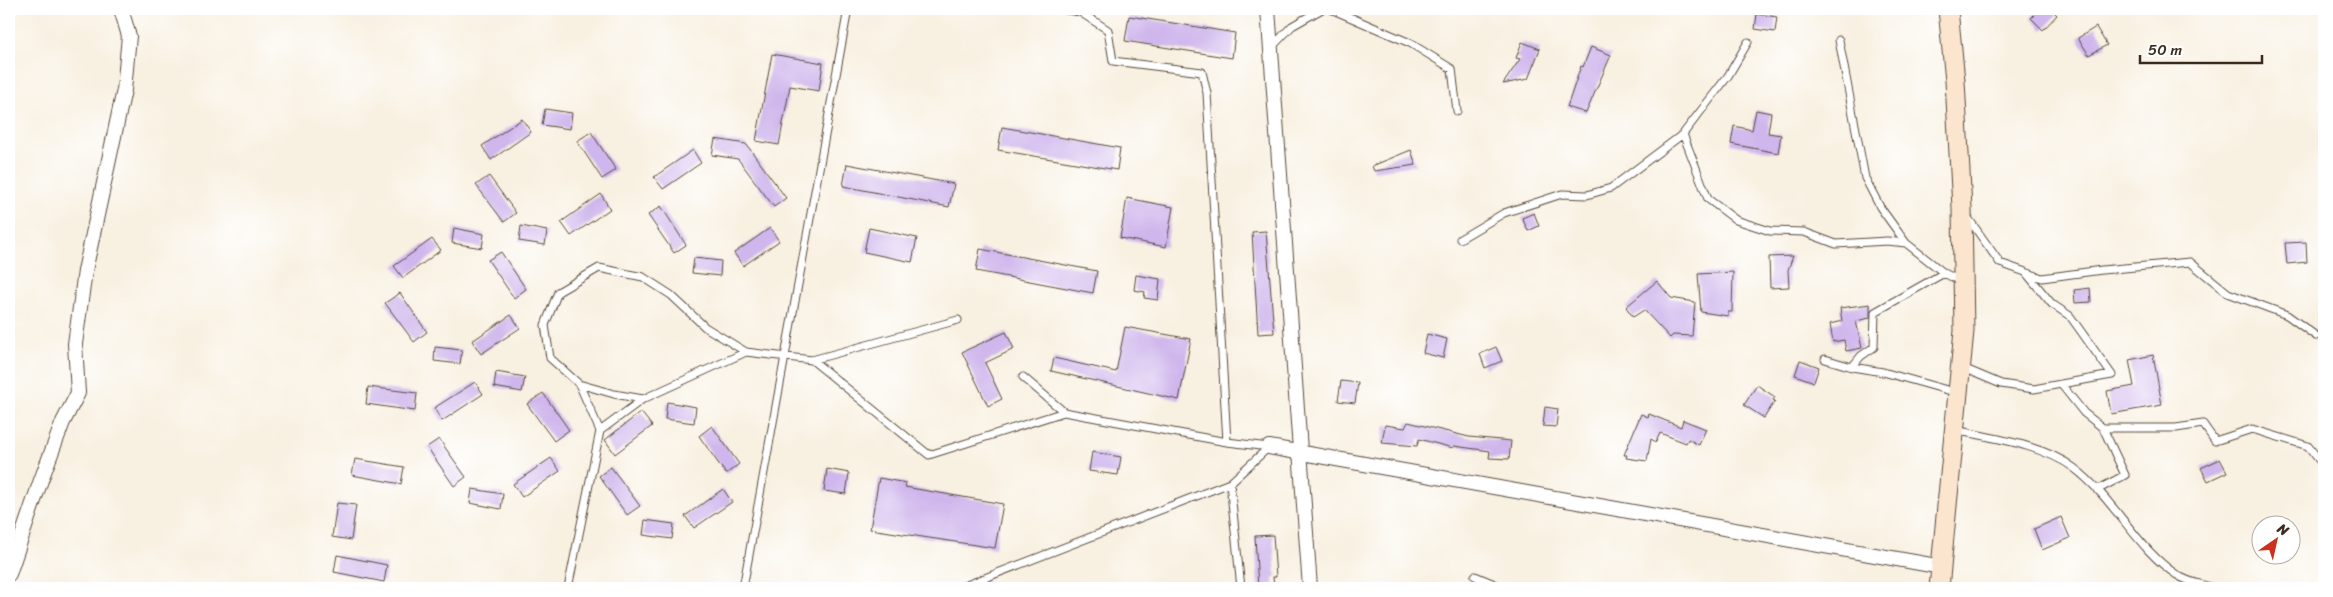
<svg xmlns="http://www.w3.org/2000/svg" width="2333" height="597" font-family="Sriracha,sans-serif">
	<rect width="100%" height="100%" fill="#fff"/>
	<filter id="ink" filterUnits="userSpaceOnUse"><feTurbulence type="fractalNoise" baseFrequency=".02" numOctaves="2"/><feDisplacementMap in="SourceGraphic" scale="10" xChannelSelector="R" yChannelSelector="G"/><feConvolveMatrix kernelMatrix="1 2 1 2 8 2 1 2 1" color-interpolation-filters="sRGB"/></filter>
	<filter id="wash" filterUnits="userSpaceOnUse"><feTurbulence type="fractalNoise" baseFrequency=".0096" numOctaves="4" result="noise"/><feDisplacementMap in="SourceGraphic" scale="20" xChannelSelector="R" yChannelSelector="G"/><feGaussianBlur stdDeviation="1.12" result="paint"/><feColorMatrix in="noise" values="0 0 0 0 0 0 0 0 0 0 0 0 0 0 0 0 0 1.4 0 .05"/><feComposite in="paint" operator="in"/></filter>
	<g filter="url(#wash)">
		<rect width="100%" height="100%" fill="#f8f0e0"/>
		<g id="blocks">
			<!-- building -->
			<path fill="#cfb6ec" d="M2040 9H2051L2057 15 2043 30 2031 18Z
				M1757 14 1777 17 1775 32 1755 29Z
				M1129 16 1235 33 1232 58 1125 41Z
				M2096 27 2107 45 2089 55 2078 38Z
				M1522 42 1540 49 1528 79 1503 84 1520 59 1516 58Z
				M1591 47 1611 55 1586 113 1567 107 1581 66 1583 67Z
				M772 54 823 63 819 91 790 86 779 145 756 141Z
				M545 109 572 113 570 129 542 125Z
				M1756 110 1771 113 1768 133 1781 135 1778 153 1731 144 1734 126 1752 130Z
				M522 119 531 132 491 160 482 146Z
				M1002 127 1120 148 1117 170 998 150Z
				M591 132 616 170 602 179 577 141Z
				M715 139 746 144 786 198 774 207 738 159 712 155Z
				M693 150 701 163 663 189 654 177Z
				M1411 150 1416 165 1374 171 1372 166Z
				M847 164 954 184 949 207 843 186Z
				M489 176 516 213 504 222 476 185Z
				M601 194 610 209 571 236 561 222Z
				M1127 198 1173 207 1166 247 1120 238Z
				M661 206 686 245 674 253 648 215Z
				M1534 213 1539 226 1528 231 1522 218Z
				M521 226 547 231 545 245 519 241Z
				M454 228 484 234 482 248 452 243Z
				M770 228 779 241 743 266 734 253Z
				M869 228 917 238 912 262 864 252Z
				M1266 231 1274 333 1258 334 1252 232Z
				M432 239 441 250 403 278 394 266Z
				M2306 242 2307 262 2287 264 2285 243Z
				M980 249 1097 271 1093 293 976 271Z
				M501 252 526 289 514 298 488 260Z
				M1793 256 1788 270 1789 287 1770 288 1769 257Z
				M694 258 721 261 720 276 692 273Z
				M1733 272 1732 312H1728V316L1701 312 1698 274Z
				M1136 275 1160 279 1158 300 1144 298 1145 292 1134 290Z
				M1657 281 1671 298 1695 302 1692 336 1673 335 1670 338 1644 310 1633 317 1626 307Z
				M2090 288 2091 302 2075 303 2074 290Z
				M400 293 427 332 414 342 385 303Z
				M1870 304V318L1856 321 1862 348 1846 351 1844 340 1833 342 1830 324 1842 321 1840 308Z
				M511 315 520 328 481 354 472 341Z
				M1125 327 1191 339 1179 400 1051 371 1054 358 1116 372Z
				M1006 332 1014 349 985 363 1002 399 988 406 962 352Z
				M1427 334 1447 339 1443 358 1423 353Z
				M435 347 462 350 460 364 434 361Z
				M1496 347 1502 361 1485 368 1480 354Z
				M2153 355 2162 405 2111 414 2107 391 2134 386 2129 360Z
				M1800 360 1819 367 1814 382 1795 375Z
				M496 372 525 377 522 392 494 387Z
				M1341 381 1358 383 1355 403 1338 401Z
				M475 382 483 394 442 421 434 408Z
				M1757 385 1775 397 1773 400 1775 401 1764 418 1744 405Z
				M368 387 417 393 415 411 366 404Z
				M543 393 569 430 554 441 527 404Z
				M667 402 696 407 694 423 665 419Z
				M1545 407 1558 409 1556 427 1543 426Z
				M641 412 652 426 615 454 605 440Z
				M1641 414 1648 417 1649 414 1681 427 1683 420 1706 429 1699 445 1688 439 1686 443 1660 433 1656 442 1651 439 1647 461 1626 458 1627 455H1624Z
				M1408 422 1469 437 1511 441 1509 459 1489 458 1490 451 1454 446 1453 448 1419 439 1417 446 1382 443 1385 425 1405 428Z
				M712 426 739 464 726 474 699 436Z
				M439 439 466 477 454 486 427 447Z
				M1092 452 1121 457 1118 475 1089 471Z
				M551 458 560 471 522 497 513 484Z
				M355 459 404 467 401 484 352 475Z
				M2220 459 2227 472 2208 481 2201 468Z
				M611 467 640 506 627 515 599 476Z
				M827 469 849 473 846 494 824 491Z
				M879 478 906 483 905 487 1003 504 995 548 870 529Z
				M472 489 503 494 501 509 470 503Z
				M723 489 732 502 694 528 685 516Z
				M337 503 356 505 351 540 332 537Z
				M2061 517 2070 538 2042 550 2034 529Z
				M645 520 674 524 672 539 643 535Z
				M1273 535 1276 577H1273L1274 588H1258L1255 536Z
				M337 555 387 565 384 582 334 572Z"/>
		</g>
	</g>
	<g filter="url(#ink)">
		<use href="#blocks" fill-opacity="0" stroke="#57483b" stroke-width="1"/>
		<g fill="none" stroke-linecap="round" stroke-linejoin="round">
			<defs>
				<path id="lane" d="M1061 9 1080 12 1108 30 1113 61 1202 72 1207 93 1227 442
					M1331 9 1410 43 1452 69 1457 111
					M1839 40 1865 178 1880 207 1906 243
					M1271 48 1292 26 1322 9
					M1683 134 1708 199 1736 220 1770 231 1804 232 1836 244 1887 241 1906 243 1944 273 1962 282
					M1966 215 2000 263 2042 278 2102 270 2190 262 2228 293 2287 315 2316 336
					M1460 239 1504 213 1562 194 1587 195 1611 188 1683 134 1728 76 1748 42
					M2027 274 2052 304 2070 316 2112 375 2061 384
					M1825 359 1852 367 1883 372 1958 393
					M812 360 929 455 1064 412
					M1852 367 1861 356 1874 347 1875 312 1944 273
					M1963 368 2001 384 2034 389 2061 384 2084 413 2103 428 2125 475 2097 490
					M1023 377 1064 412 1227 442 1269 447
					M643 399 614 394 579 384 550 358 545 325 558 292 599 268 643 277 671 295 705 327 746 352 812 360 958 320
					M2103 428H2176L2203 424 2215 441 2252 429 2308 446 2324 466
					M1955 430C1992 438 2044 445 2074 468 2114 498 2136 548 2177 575 2187 582 2202 584 2213 588
					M600 431 643 399 746 352
					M1230 483 1241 588
					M1475 576 1504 588
					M568 588 600 431 579 384
					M743 588 848 9
					M959 588 1230 483 1269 447"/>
				<path id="street" d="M1268 9 1310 588
					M1269 447 1942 567
					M9 574 41 480 63 422 78 393 75 344 85 271 124 90 129 36 121 9"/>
				<path id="secondary" d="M1939 588 1964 331 1962 208 1955 81 1948 9"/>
			</defs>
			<!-- lane casing -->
			<use href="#lane" stroke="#57483b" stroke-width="9"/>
			<!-- street casing -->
			<use href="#street" stroke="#57483b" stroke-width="16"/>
			<!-- secondary casing -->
			<use href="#secondary" stroke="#57483b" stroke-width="21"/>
			<!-- lane -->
			<use href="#lane" stroke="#fff" stroke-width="7"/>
			<!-- street -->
			<use href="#street" stroke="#fff" stroke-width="14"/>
			<!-- secondary -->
			<use href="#secondary" stroke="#fbe5cf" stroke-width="19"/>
		</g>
	</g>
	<!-- margin -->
	<rect width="2333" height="597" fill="none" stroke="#fff" stroke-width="30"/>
	<!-- north arrow -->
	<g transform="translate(2276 540) rotate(34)"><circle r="24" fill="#ffffff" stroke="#b1aaa5"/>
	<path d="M0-4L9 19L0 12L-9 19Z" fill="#c8321e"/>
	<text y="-8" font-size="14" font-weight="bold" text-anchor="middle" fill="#3b2a1e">N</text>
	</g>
	<!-- scale -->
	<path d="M2140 55v8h122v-8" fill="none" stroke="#3b2a1e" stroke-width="2.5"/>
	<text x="2148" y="55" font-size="15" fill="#3b2a1e" stroke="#ffffff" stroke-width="4" paint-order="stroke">50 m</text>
</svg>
